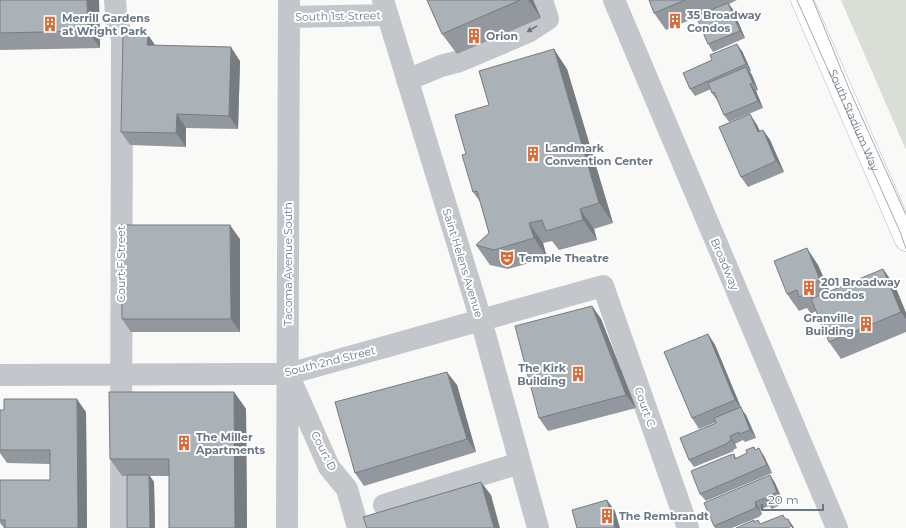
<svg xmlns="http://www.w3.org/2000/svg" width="906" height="528" font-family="Montserrat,sans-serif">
	<rect width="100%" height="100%" fill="#f9f9f7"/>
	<!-- green -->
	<path fill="#d9ded6" d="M841 0H906V150Z"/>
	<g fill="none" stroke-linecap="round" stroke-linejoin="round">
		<defs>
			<g id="major">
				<path id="s1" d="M802 0 906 240"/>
			</g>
		</defs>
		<!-- major casing -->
		<use href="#major" stroke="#b6babe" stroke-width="23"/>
		<!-- minor -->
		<path stroke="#c3c6ca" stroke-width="22" d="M115 0 116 15 122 39 121 528
			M383 0 481 320 538 528
			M614 0 837 528
			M289 17 387 15
			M407 80 441 66 460 61 528 32 548 19 542 0
			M0 375 288 374 603 286 688 528
			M291 381 329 467 347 489 358 528
			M384 505 520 463
			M287 528 289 0"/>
		<!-- major -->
		<use href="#major" stroke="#fff" stroke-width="22"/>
		<!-- tram -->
		<path stroke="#a4a9af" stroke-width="1" d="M797 0 901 234 906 249
			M813 0 850 91 906 215"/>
	</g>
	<!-- wall -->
	<path fill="#92989d" d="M0 0H99L100 48 0 50Z
		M427 0H533L541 18 457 54 442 34Z
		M649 0H737L729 4 733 10 745 38 713 52 708 44 697 17 666 30 654 13Z
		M148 35 155 45 240 61 238 129 186 128V147L130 145 121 132Z
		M742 51 751 71 750 72 752 75 758 90 756 91 763 108 729 122 724 115 718 100H717L712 93 711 89 695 96 690 89Z
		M567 69 613 223 594 229 597 240 559 250 552 241 543 243 547 258 508 269 490 265 476 245 489 233 481 203 473 192 466 154 489 105Z
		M757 125 760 131 763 130 770 140 784 172 748 187 741 177Z
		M240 239V332H131L122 319Z
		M818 265 830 292 883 269 895 286 906 313V332L841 359 829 342 816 311 811 314 807 308 799 311 787 294Z
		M592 306 601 319 636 408 548 431 539 418Z
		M708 334 715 345 742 410 746 415 756 438 745 442 743 440 735 444 737 448 733 450 734 451 694 467 689 460 716 423V422L699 429 692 418Z
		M457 385 476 452 364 486 355 473Z
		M234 392 246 409 247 528H169V476H150L154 482 155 528H127V476H122L110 459Z
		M0 410 86 412 87 528H4L0 523V480H50V464L7 463 0 453Z
		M756 450 764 456 772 473 706 501 700 494 734 454 736 458Z
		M770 475 775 483 782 499 778 501 780 505 772 509 769 506 760 510 762 514 759 517 732 528H715L714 526Z"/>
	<!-- shaded-wall -->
	<path fill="#777c80" d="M87 0H99L100 48 88 31Z
		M528 0H533L541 18Z
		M728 3 733 10 745 38 740 31Z
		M148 35 157 48 147 45Z
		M737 44 742 51 751 71 746 64Z
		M231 47 240 61 238 129 229 116Z
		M554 49 567 69 613 223 599 203Z
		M746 67 752 75 758 90 753 83Z
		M750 84 756 91 763 108 758 101Z
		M177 114 186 128V147L176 133Z
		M750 114 757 125 765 143 758 132Z
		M763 130 770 140 784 172 776 161Z
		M580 209 594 229 597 240 583 220Z
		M529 223 543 243 547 258 534 238Z
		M230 225 240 239V332L231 319Z
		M807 248 818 265 832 297 820 280Z
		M883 269 895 286 906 313V319L901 312Z
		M804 287 816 304 819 310 807 293Z
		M592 306 601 319 636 408 626 395Z
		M708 334 715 345 742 410 746 415 756 438 750 430 741 408 735 400Z
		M447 372 457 385 476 452 467 439Z
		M234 392 246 409 247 528H235Z
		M77 399 86 412 87 528H78Z
		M730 436 735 444 737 448 731 440Z
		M759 448 764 456 772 473 767 465Z
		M149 475 154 482 155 528H150Z
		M770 475 775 483 782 499 777 492Z
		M481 482 491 495 500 528H494Z
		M773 494 778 501 780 505 775 498Z
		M607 500 615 511 620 528H615Z
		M755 502 760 510 762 514 756 507Z
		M788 519 793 526 794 528H792L791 526Z"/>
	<!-- building -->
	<path fill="#aab1b7" stroke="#777c80" d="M0 0H87L88 31 0 33Z
		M427 0H520L442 34Z
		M649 0H685L654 13Z
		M728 3 740 31 708 44 696 16Z
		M123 34 148 35 147 45 231 47 229 116 177 114 176 133 121 132Z
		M737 44 746 64 690 89 683 73 712 60 710 55Z
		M554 49 599 203 580 209 583 220 546 231 542 220 529 223 534 238 494 250 476 245 489 233 477 191 473 192 462 155 466 154 455 115 489 105 479 71Z
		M746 67 753 83 750 84 758 101 724 115 714 92 712 93 708 83Z
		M750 114 758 132 763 130 776 161 741 177 719 127Z
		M121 225H230L231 319H122Z
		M807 248 820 280 804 287 807 293 799 297 797 290 787 294 774 261Z
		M883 269 901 312 829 342 811 299Z
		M592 306 626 395 539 418 515 326Z
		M708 334 735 400 692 418 664 352Z
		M447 372 467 439 355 473 335 402Z
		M109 392H234L235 528H169V459H110Z
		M4 399H77L78 528H5V520H0V480H50V450H0V410H4Z
		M741 407 750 430 739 434V432L730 436 731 440 728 442V443L689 460 680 438 716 423 714 418Z
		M754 447 755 450 759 448 767 465 700 494 691 471 730 455 734 454 735 459 747 453 746 450Z
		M127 475H149L150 528H127Z
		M770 475 777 492 773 494 775 498 767 501 765 498 755 502 756 507 753 509 714 526 704 503Z
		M481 482 494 528H367L363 517Z
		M607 500 615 528H577L572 510Z
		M783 515 785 519H788L791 526 788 528H736L754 520V522L758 520 760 524Z"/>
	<!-- one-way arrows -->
	<defs><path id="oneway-solid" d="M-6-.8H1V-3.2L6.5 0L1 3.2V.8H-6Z"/></defs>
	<use fill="#6a7786" href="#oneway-solid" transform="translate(532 29) rotate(149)"/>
	<!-- icons -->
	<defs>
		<symbol id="building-bare" viewBox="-9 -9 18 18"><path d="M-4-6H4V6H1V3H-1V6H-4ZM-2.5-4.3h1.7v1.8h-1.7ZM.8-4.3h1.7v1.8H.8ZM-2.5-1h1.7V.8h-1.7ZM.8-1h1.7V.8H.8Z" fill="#da6a36" stroke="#fff" stroke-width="2.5" paint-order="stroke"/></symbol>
		<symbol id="theatre-bare" viewBox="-9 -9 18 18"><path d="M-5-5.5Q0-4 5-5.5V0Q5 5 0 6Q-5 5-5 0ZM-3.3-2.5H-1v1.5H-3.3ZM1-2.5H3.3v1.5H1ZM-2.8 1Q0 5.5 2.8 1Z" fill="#da6a36" stroke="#fff" stroke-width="2.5" paint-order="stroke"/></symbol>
	</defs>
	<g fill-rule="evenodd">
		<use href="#building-bare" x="664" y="10" width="22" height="22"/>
		<use href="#building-bare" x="39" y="13" width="22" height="22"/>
		<use href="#building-bare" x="463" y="25" width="22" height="22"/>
		<use href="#building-bare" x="522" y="143" width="22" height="22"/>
		<use href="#theatre-bare" x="496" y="247" width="22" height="22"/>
		<use href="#building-bare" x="798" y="277" width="22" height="22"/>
		<use href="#building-bare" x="855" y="313" width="22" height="22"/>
		<use href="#building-bare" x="567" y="363" width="22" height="22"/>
		<use href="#building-bare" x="173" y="432" width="22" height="22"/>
		<use href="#building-bare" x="596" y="505" width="22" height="22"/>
	</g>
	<g text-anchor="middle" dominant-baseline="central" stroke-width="4" stroke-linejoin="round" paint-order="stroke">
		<!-- poi labels -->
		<g font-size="11" font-weight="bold" fill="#6a7786" stroke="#fff" text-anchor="start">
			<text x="687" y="15">35 Broadway<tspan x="687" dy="13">Condos</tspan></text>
			<text x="62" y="18">Merrill Gardens<tspan x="62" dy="13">at Wright Park</tspan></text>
			<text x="486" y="36">Orion</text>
			<text x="545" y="148">Landmark<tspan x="545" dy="13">Convention Center</tspan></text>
			<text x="519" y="258">Temple Theatre</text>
			<text x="821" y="282">201 Broadway<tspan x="821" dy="13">Condos</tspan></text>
			<text x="854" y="318" text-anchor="end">Granville<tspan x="854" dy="13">Building</tspan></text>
			<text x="566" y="368" text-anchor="end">The Kirk<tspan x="566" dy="13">Building</tspan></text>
			<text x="196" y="437">The Miller<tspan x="196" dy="13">Apartments</tspan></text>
			<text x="619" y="516">The Rembrandt</text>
		</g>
		<!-- street labels -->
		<g font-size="11" fill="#6a7786" stroke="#fff">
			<text transform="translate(338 16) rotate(-1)">South 1st Street</text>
			<text stroke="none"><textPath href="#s1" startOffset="131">South Stadium Way</textPath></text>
			<text transform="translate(463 263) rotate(73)">Saint Helens Avenue</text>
			<text transform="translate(121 264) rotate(-90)">Court F Street</text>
			<text transform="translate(288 264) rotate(-90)">Tacoma Avenue South</text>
			<text transform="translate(725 264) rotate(67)">Broadway</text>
			<text transform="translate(330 361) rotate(-14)">South 2nd Street</text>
			<text transform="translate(645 407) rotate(70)">Court C</text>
			<text transform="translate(324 451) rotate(63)">Court D</text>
		</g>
	</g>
	<!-- scale -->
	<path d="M762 504v6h61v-6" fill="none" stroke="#6a7786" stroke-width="2"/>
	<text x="768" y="504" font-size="12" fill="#6a7786" stroke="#ffffff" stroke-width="3" paint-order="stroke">20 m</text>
</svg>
